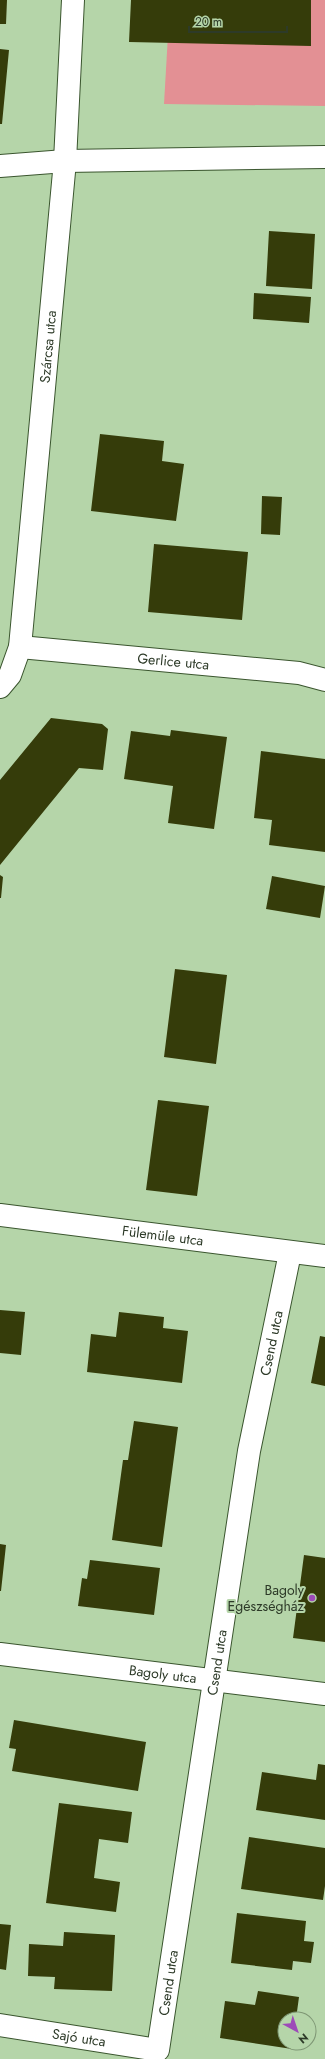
<svg xmlns="http://www.w3.org/2000/svg" width="325" height="2059" font-family="Jost,sans-serif">
	<rect width="100%" height="100%" fill="#b5d5a9"/>
	<!-- green -->
	<path fill="#e39094" d="M170 0H325V106L164 104Z"/>
	<!-- building -->
	<path fill="#353c0a" d="M0 0H7L6 24H0Z
		M131 0H311V46L129 42Z
		M0 49 9 50 2 124H0Z
		M269 231 315 234 312 289 266 286Z
		M254 293 311 297 309 323 253 319Z
		M100 434 164 441 162 461 184 464 176 521 91 511Z
		M262 496 282 497 280 535 261 534Z
		M154 544 248 552 242 620 148 612Z
		M51 718 102 724 108 729 103 770 79 768 0 865V780Z
		M171 730 227 737 214 829 168 823 173 786 124 779 131 731 170 736Z
		M261 751 325 759V852L269 845 272 820 254 818Z
		M0 875 3 877 1 898H0Z
		M272 876 325 886 320 918 266 909Z
		M175 969 227 975 216 1064 164 1057Z
		M158 1100 209 1106 197 1196 146 1190Z
		M0 1310 25 1312 21 1355 0 1353Z
		M119 1312 164 1317 163 1328 188 1331 182 1383 87 1372 91 1334 116 1337Z
		M320 1336 325 1337V1386L311 1383Z
		M134 1421 178 1427 162 1547 112 1540 123 1460H128Z
		M0 1544 6 1545 1 1591H0Z
		M304 1555 325 1558V1642L293 1638Z
		M90 1560 160 1568 154 1615 78 1606 82 1578 87 1579Z
		M14 1720 146 1742 138 1791 12 1771 16 1749 9 1748Z
		M318 1764 325 1765V1820L256 1810 262 1772 316 1780Z
		M59 1803 132 1812 128 1843 99 1839 94 1878 120 1882 116 1912 46 1903Z
		M249 1837 325 1848V1886L323 1900 241 1889Z
		M237 1913 306 1921 304 1941 314 1942 311 1963 293 1961 292 1970 231 1963Z
		M0 1924 11 1925 6 1970 0 1969Z
		M64 1932 115 1935 112 1991 54 1989 55 1977 28 1976 29 1944 63 1946Z
		M258 1991 299 1997 296 2019H285V2043H293L292 2049 220 2038 225 2001 255 2005Z"/>
	<g fill="none" stroke-linecap="round" stroke-linejoin="round">
		<defs>
			<g id="minor">
				<path d="M0 166 65 161 325 157"/>
				<path id="s1" d="M20 647 299 673 325 680"/>
				<path id="s2" d="M0 687 10 675 20 647 65 161 73 0"/>
				<path id="s3" d="M0 1215 325 1256"/>
				<path id="s4" d="M0 1654 325 1694"/>
				<path id="s5" d="M0 2025 158 2050 249 1451 290 1253"/>
			</g>
		</defs>
		<!-- minor casing -->
		<use href="#minor" stroke="#3a552e" stroke-width="24"/>
		<!-- minor -->
		<use href="#minor" stroke="#fff" stroke-width="22"/>
	</g>
	<!-- markers -->
	<circle fill="#9d4ab8" stroke="#b5d5a9" stroke-width="1.5" cx="312" cy="1598" r="4"/>
	<g text-anchor="middle" dominant-baseline="central" stroke-width="4" stroke-linejoin="round" paint-order="stroke">
		<!-- street labels -->
		<g font-size="14" fill="#2d3a28" stroke="#b5d5a9">
			<text stroke="none"><textPath href="#s2" startOffset="347">Szárcsa utca</textPath></text>
			<text stroke="none"><textPath href="#s1" startOffset="154">Gerlice utca</textPath></text>
			<text stroke="none"><textPath href="#s3" startOffset="164">Fülemüle utca</textPath></text>
			<text stroke="none"><textPath href="#s5" startOffset="876">Csend utca</textPath></text>
			<text stroke="none"><textPath href="#s5" startOffset="552">Csend utca</textPath></text>
			<text stroke="none"><textPath href="#s4" startOffset="164">Bagoly utca</textPath></text>
			<text stroke="none"><textPath href="#s5" startOffset="228">Csend utca</textPath></text>
			<text stroke="none"><textPath href="#s5" startOffset="80">Sajó utca</textPath></text>
		</g>
		<!-- poi labels -->
		<g font-size="14" fill="#2d3a28" stroke="#b5d5a9" text-anchor="end">
			<text x="304" y="1590">Bagoly<tspan x="304" dy="16">Egészségház</tspan></text>
		</g>
	</g>
	<!-- north arrow -->
	<g transform="translate(297 2031) rotate(140)"><circle r="19" fill="#b5d5a9" stroke="#7f9775"/>
	<path d="M0-3L7 15L0 10L-7 15Z" fill="#9d4ab8"/>
	<text y="-6" font-size="11" font-weight="bold" text-anchor="middle" fill="#2d3a28">N</text>
	</g>
	<!-- scale -->
	<path d="M189 26v6h98v-6" fill="none" stroke="#2d3a28" stroke-width="2"/>
	<text x="195" y="26" font-size="12" fill="#2d3a28" stroke="#b5d5a9" stroke-width="3" paint-order="stroke">20 m</text>
</svg>
